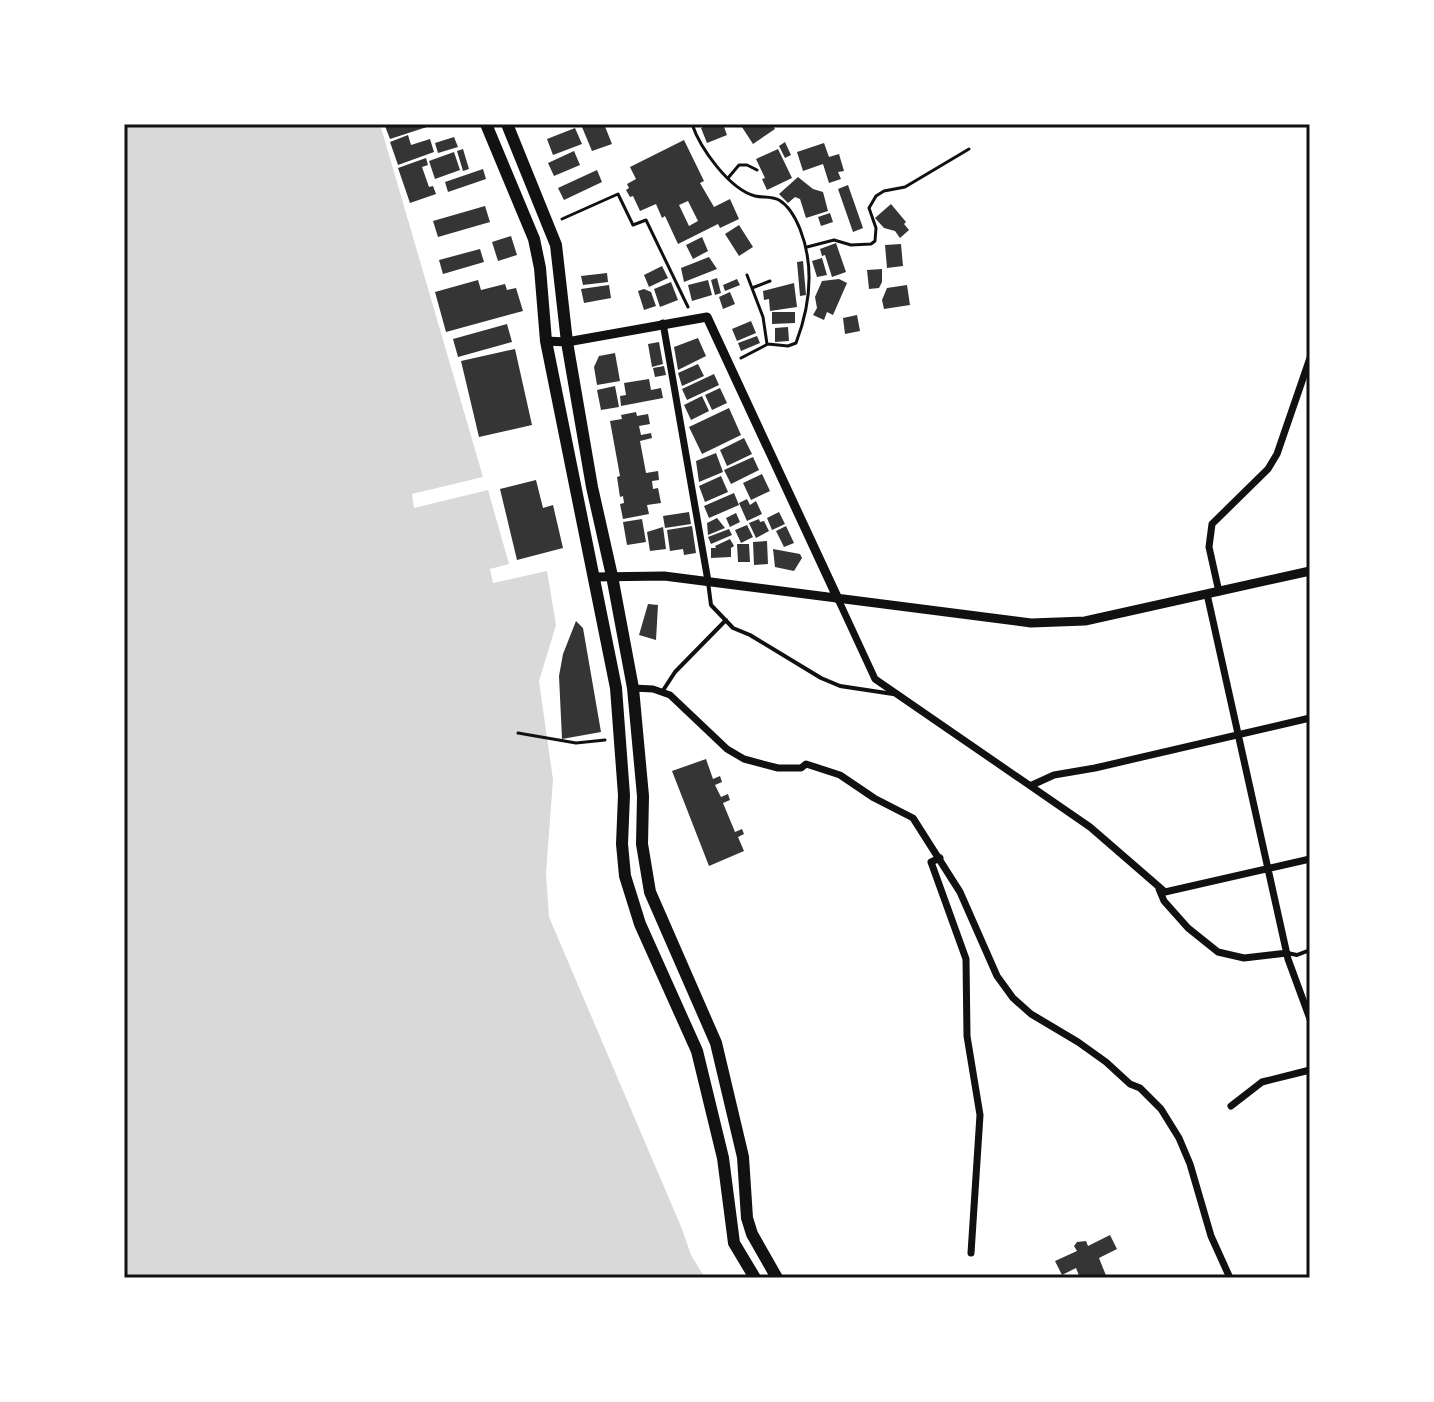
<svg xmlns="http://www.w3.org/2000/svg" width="1434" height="1402" font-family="'DejaVu Sans',sans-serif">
	<rect width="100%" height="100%" fill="#fff"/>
	<!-- water -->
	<path fill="#d9d9d9" d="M124 124H380L483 477 412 494 414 508 488 490 509 564 490 569 493 583 547 571 556 625 539 681 553 780 546 873 549 917 682 1229 691 1255 705 1278H124Z"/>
	<!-- building -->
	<path fill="#353535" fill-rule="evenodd" d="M391 124H433V125L390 139 385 126Z
		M590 124H604L612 144 592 151 582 127Z
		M709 124H723L727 135 707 143 701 128Z
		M740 124H772L775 129 753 144Z
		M575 128 582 144 553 155 547 139Z
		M408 135 411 145 430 139 434 152 398 165 390 142Z
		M454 137 458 147 438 153 435 143Z
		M684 140 704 181 700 183 714 207 730 199 739 219 720 228 718 224 678 244 665 216 662 218 656 204 640 211 633 196 630 197 626 190 629 188 627 184 636 179 630 167ZM688 201 698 221 689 226 679 205Z
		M785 142 791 155 785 158 779 146Z
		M824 143 829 157 839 154 844 171 838 172 841 179 829 183 823 164 803 171 797 152Z
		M463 149 469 169 463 171 457 151Z
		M778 149 792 178 767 190 762 179 765 178 756 159Z
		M574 151 580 165 554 176 548 163Z
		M454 152 460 170 435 179 429 161Z
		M426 158 428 165 422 167 429 187 433 186 436 194 410 203 398 168Z
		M483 169 486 179 448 192 445 182Z
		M597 170 602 182 564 200 558 188Z
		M798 177 813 189 823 192 828 211 806 218 800 199 795 197 788 203 779 194Z
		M848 185 863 228 853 232 838 189Z
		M891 204 906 222 904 224 909 230 900 238 895 231 884 228 875 218Z
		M485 206 490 222 438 237 433 221Z
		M830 213 833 222 821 226 818 217Z
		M739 225 753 247 739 256 725 234Z
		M511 236 517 255 498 261 492 242Z
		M702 237 708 251 693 259 686 245Z
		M836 243 846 272 832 277 825 255 822 256 820 249Z
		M901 244 903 266 887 268 885 245Z
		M480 249 484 262 443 274 439 260Z
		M709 257 717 269 684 282 681 268Z
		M822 258 827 275 817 277 812 261Z
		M803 261 806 295 800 296 797 262Z
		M662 266 668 278 649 287 644 275Z
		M882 269V282L879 288 869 289 867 270Z
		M607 273 608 282 583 285 581 276Z
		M717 278 721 293 715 295 711 280Z
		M737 279 740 285 725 291 723 285Z
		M839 279 847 283 833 315 827 312 824 320 813 315 817 308 815 297 822 281Z
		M478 280 481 290 505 284 507 290 516 288 523 311 446 332 435 292Z
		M708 280 712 295 692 301 688 285Z
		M671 282 678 300 660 307 654 289Z
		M794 283 797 307 770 311 769 299 764 300 763 291Z
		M609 285 611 298 584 303 581 289Z
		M907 285 910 305 884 309 882 300 887 288Z
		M644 289 651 292 656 306 644 310 638 291Z
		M730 292 735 304 723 309 719 297Z
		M772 312H795V323L772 324Z
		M857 315 860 331 845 334 843 318Z
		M751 321 756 333 737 341 732 329Z
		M507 324 512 342 458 357 453 339Z
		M788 327 789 341 775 342V328Z
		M757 336 760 343 741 351 738 343Z
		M698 338 706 356 678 370 674 347Z
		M659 342 663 364 652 367 648 344Z
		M515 349 532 425 479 437 461 361Z
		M615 353 620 381 597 385 594 367 599 356Z
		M698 364 704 376 682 386 678 373Z
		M664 366 666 375 655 377 653 368Z
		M714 374 719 385 687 400 682 389Z
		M649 379 651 390 661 388 663 398 621 406 620 396 626 395 624 383Z
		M615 386 619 407 601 410 597 390Z
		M720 388 727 403 712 410 705 395Z
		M702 396 709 411 691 420 684 405Z
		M729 408 741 435 702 454 689 427Z
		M636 412 637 416 648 414 650 424 639 426 641 435 651 433 652 438 640 441 646 473 658 471 659 480 652 481 653 489 658 488 661 503 647 505 649 514 623 519 620 504 624 503 623 496 620 497 617 477 620 476 610 421 622 419 621 415Z
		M744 438 752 454 727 466 720 450Z
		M716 453 723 472 699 482 696 461Z
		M753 457 759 470 731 484 724 470Z
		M762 474 770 491 751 500 743 483Z
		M721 476 728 492 705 502 699 486Z
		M536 480 543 508 553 505 563 548 517 560 500 489Z
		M734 493 739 505 709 518 704 506Z
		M747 499 750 505 756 501 762 514 747 521 739 503Z
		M689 512 691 524 665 528 663 516Z
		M779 512 785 524 772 530 767 518Z
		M736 513 740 522 730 527 726 518Z
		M717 518 725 528 708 535 707 523Z
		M642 519 646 542 627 545 623 522Z
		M759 519 760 522 764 521 769 531 756 538 749 523Z
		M747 525 753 537 741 543 735 530Z
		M692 526 696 553 684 555 683 549 670 551 667 530Z
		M786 526 794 543 784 547 776 531Z
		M663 527 666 549 650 551 647 532Z
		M729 529 732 535 711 544 708 537Z
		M730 539 734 546 731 548V557L711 558V548H716L715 546Z
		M767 541 768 564 754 565 753 542Z
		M737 544H749L750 562H738Z
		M773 549 800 554 802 558 794 571 775 567Z
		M648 604 658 605 656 640 639 635Z
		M576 621 583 628 601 732 562 739 559 676 563 654Z
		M706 759 713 779 720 776 722 782 715 785 721 797 728 794 730 800 723 803 735 832 742 829 744 834 738 837 744 851 709 866 672 771Z
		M1110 1235 1117 1249 1099 1258 1107 1278H1080L1076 1268 1062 1275 1055 1261 1077 1251 1074 1246 1077 1242 1086 1241 1088 1246Z"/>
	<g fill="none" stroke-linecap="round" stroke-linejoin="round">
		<!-- path -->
		<path stroke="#111" stroke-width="3" d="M692 124C700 148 729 189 755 196 763 198 771 196 779 200 789 206 796 219 800 229 815 267 810 306 796 343L788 346 768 344 741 358
			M728 178 739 165H747L757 170
			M562 219 618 194 633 225 646 220 688 307
			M807 247 834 240 851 245 871 244 875 241 876 228 869 208 876 196 884 191 905 187 969 149
			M747 275 763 317 767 344
			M752 288 770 281
			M518 733 576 743 605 740"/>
		<!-- service -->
		<path stroke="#111" stroke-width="4" d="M708 582 711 605 733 628 750 635 821 678 840 686 893 694
			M662 692 675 672 726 620
			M1287 953 1297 955 1310 950"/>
		<!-- minor -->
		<path stroke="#111" stroke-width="7" d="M663 323 708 581
			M1219 592 1209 547 1212 524 1268 469 1277 454 1310 358
			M1207 594 1288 959 1310 1019
			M838 599 875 679 1090 827 1165 892 1310 859
			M633 688 653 689 670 695 727 749 744 759 778 768H801L806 764 840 775 874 798 913 818 960 892 997 976 1013 998 1031 1014 1078 1042 1106 1062 1130 1084 1140 1088 1161 1109 1179 1138 1190 1164 1211 1236 1230 1278
			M1032 785 1054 775 1095 768 1310 718
			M940 858 931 862 966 959 967 1036 980 1115 971 1253
			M1159 889 1164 901 1188 928 1218 952 1244 958 1287 953
			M1231 1106 1262 1082 1310 1070"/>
		<!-- tertiary -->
		<path stroke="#111" stroke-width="9" d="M546 341 567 342 707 317 838 599
			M594 577 664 576 1031 623 1085 621 1310 571"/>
		<!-- trunk -->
		<path stroke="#111" stroke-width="12" d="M486 124 534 239 540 268 546 341 616 688 624 795 622 844 625 876 640 924 697 1051 723 1158 734 1243 755 1278
			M507 124 556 245 567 342 592 487 612 576 633 688 643 796 642 844 650 892 716 1043 743 1157 747 1218 752 1234 777 1278"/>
	</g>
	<!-- border -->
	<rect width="1434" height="1402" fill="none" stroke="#ffffff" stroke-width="252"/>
	<rect x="126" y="126" width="1182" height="1150" fill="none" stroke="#111" stroke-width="3"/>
</svg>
